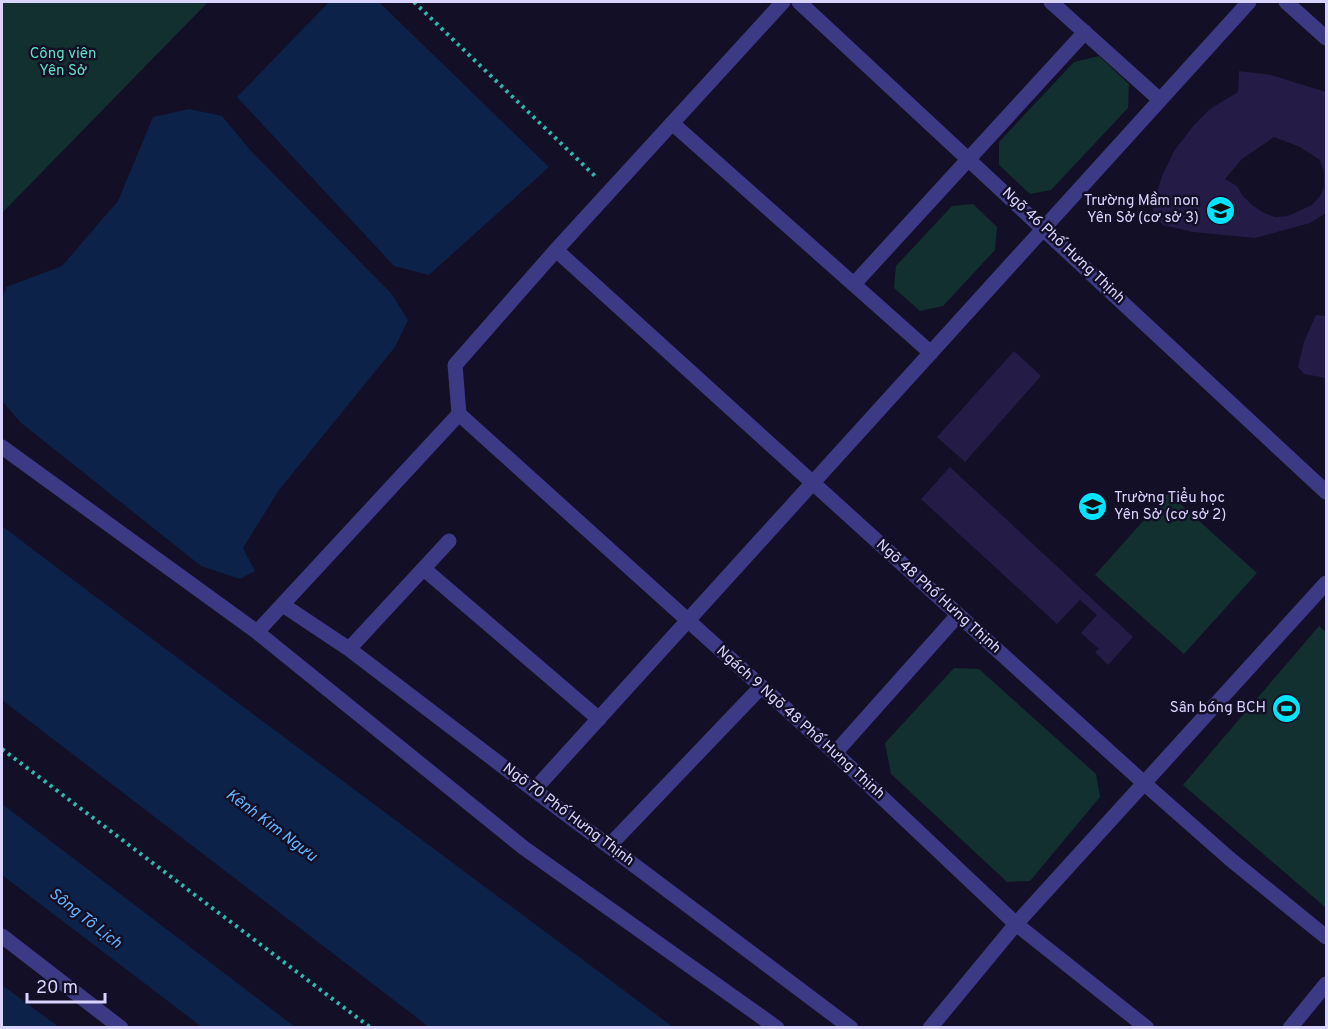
<svg xmlns="http://www.w3.org/2000/svg" width="1328" height="1029" font-family="Overpass,sans-serif">
	<rect width="100%" height="100%" fill="#130f26"/>
	<!-- green -->
	<path fill="#12302f" d="M2 2H208L2 213Z
		M1099 56 1129 84 1128 108 1051 190 1030 194 999 165V142L1074 62Z
		M973 204 997 227 995 250 943 306 920 311 894 288 896 266 952 206Z
		M1168 493 1257 573 1184 654 1095 575Z
		M1319 626 1326 632V908L1183 785Z
		M954 668 979 669 1096 774 1100 797 1030 881 1007 882 891 774 885 743Z"/>
	<!-- water -->
	<path fill="#0c2248" d="M329 2H379L549 167 429 275 394 266 237 97Z
		M189 109 222 116 252 152 391 293 408 320 395 347 279 490 243 548 255 571 240 579 201 566 20 422 2 401V300L6 287 62 266 118 201 153 117Z
		M2 526 84 588 673 1027H429L2 700Z
		M2 804 295 1027H202L2 875Z
		M2 985 59 1027H2Z"/>
	<!-- building -->
	<path fill="#241b47" fill-rule="evenodd" d="M1239 71 1271 75 1326 92V213L1310 223 1255 238 1193 232 1163 225 1153 213V205L1162 176 1174 151 1194 125 1210 109 1238 92ZM1274 137 1300 147 1320 160 1324 173V187L1320 196 1312 205 1288 216 1275 217 1264 213 1252 205 1243 196 1237 186 1225 179 1242 159Z
		M1316 315 1326 316V378L1304 374 1298 367 1304 342Z
		M1014 351 1041 376 965 462 937 437Z
		M950 467 1133 637 1108 665 1095 652 1099 649 1081 633 1097 615 1080 600 1057 624 921 499Z"/>
	<g fill="none" stroke-linecap="round" stroke-linejoin="round">
		<!-- path -->
		<path stroke="#2fb8b0" stroke-width="4" stroke-dasharray="3 4.5" stroke-linecap="butt" d="M414 2 597 178
			M2 749 371 1028"/>
		<!-- minor -->
		<path stroke="#3d3a85" stroke-width="15" d="M799 2 1326 492
			M1051 2 1160 100
			M1286 2 1326 38
			M672 123 931 353
			M556 250 1145 784 1230 859 1326 937
			M854 284 1085 32
			M459 414 835 753 1016 924 1147 1028
			M2 447 257 632 524 848 777 1028
			M424 569 599 719
			M283 605 349 649 534 790 851 1028
			M257 632 459 414 455 365 556 250 783 2
			M349 649 449 541
			M835 753 958 615
			M534 790 1249 2
			M609 846 761 687
			M2 936 121 1028
			M930 1028 1016 924 1326 583
			M1290 1028 1326 984"/>
	</g>
	<!-- icons -->
	<defs>
		<symbol id="school-disc" viewBox="-11 -11 22 22"><circle r="9.5" fill="#00e5ff" stroke="#130f26"/><path d="M0-5L7-2L0 1L-7-2ZM-4 1L0 2.5L4 1V4Q0 6-4 4Z" fill="#111"/></symbol>
		<symbol id="stadium-disc" viewBox="-11 -11 22 22"><circle r="9.5" fill="#00e5ff" stroke="#130f26"/><path d="M0-5a6.5 5 0 1 0 0 10a6.5 5 0 1 0 0-10ZM-3.5-1.8h7v3.6h-7Z" fill="#111"/></symbol>
	</defs>
	<g fill-rule="evenodd">
		<use href="#school-disc" x="1204" y="194" width="33" height="33"/>
		<use href="#school-disc" x="1076" y="490" width="33" height="33"/>
		<use href="#stadium-disc" x="1270" y="692" width="33" height="33"/>
	</g>
	<g text-anchor="middle" dominant-baseline="central" stroke-width="5" stroke-linejoin="round" paint-order="stroke">
		<!-- park labels -->
		<g font-size="15" fill="#5fe0c0" stroke="#130f26">
			<text x="63" y="54">Công viên<tspan x="63" dy="17">Yên Sở</tspan></text>
		</g>
		<!-- poi labels -->
		<g font-size="15" fill="#d9d4ff" stroke="#130f26" text-anchor="end">
			<text x="1199" y="201">Trường Mầm non<tspan x="1199" dy="17">Yên Sở (cơ sở 3)</tspan></text>
			<text x="1114" y="498" text-anchor="start">Trường Tiểu học<tspan x="1114" dy="17">Yên Sở (cơ sở 2)</tspan></text>
			<text x="1266" y="708">Sân bóng BCH</text>
		</g>
		<!-- street labels -->
		<g font-size="15" fill="#d9d4ff" stroke="#130f26">
			<text transform="translate(1063 246) rotate(43)">Ngõ 46 Phố Hưng Thịnh</text>
			<text transform="translate(938 597) rotate(42)">Ngõ 48 Phố Hưng Thịnh</text>
			<text transform="translate(800 723) rotate(42)">Ngách 9 Ngõ 48 Phố Hưng Thịnh</text>
			<text transform="translate(568 815) rotate(37)">Ngõ 70 Phố Hưng Thịnh</text>
		</g>
		<!-- water labels -->
		<g font-size="16" font-style="italic" fill="#62b6ff" stroke="#130f26">
			<text transform="translate(271 826) rotate(37)">Kênh Kim Ngưu</text>
			<text transform="translate(85 919) rotate(38)">Sông Tô Lịch</text>
		</g>
	</g>
	<!-- border -->
	<rect width="1328" height="1029" fill="none" stroke="#d9d4ff" stroke-width="6"/>
	<!-- scale -->
	<path d="M27 993v9h78v-9" fill="none" stroke="#d9d4ff" stroke-width="3"/>
	<text x="36" y="993" font-size="18" fill="#d9d4ff" stroke="#130f26" stroke-width="4.5" paint-order="stroke">20 m</text>
</svg>
